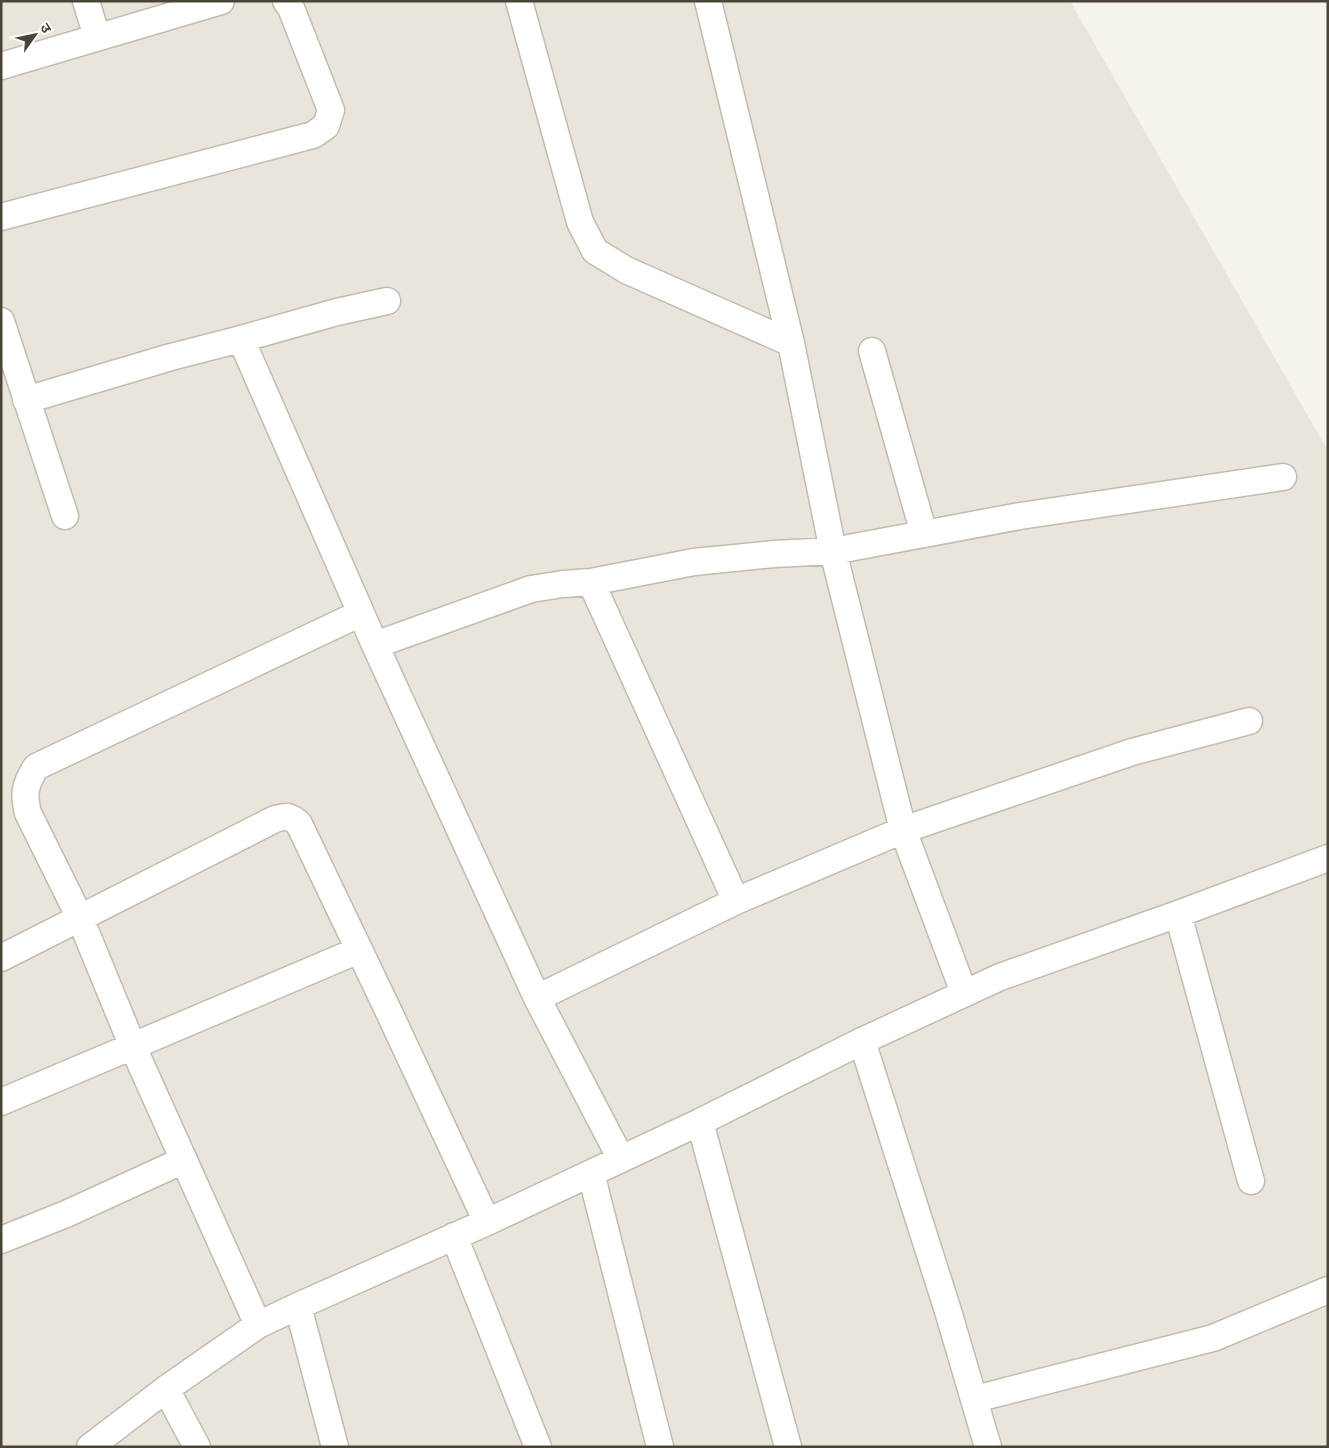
<svg xmlns="http://www.w3.org/2000/svg" width="1329" height="1448" font-family="'Public Sans','Noto Sans Devanagari',sans-serif">
	<rect width="100%" height="100%" fill="#f6f3ec"/>
	<!-- residential -->
	<path fill="#eae5da" d="M1 1H1070L1328 451V1447H1Z"/>
	<g fill="none" stroke-linecap="round" stroke-linejoin="round">
		<defs>
			<path id="minor" d="M86 1 97 37
				M519 1 580 222 595 251 626 270 791 343
				M708 1 791 343 833 551 903 830 964 993
				M1 66 221 1
				M1 217 313 135 326 126 331 110 291 8 286 1
				M1 321 65 516
				M241 339 375 645 537 998 621 1159
				M872 351 924 534
				M26 400 171 357 241 339 337 312 387 301
				M591 582 736 901
				M375 645 531 589 563 584 591 582 694 562 774 554 833 551 1020 516 1283 477
				M1178 914 1251 1181
				M1 958 275 819C286 816 290 815 299 824L387 1008 487 1222
				M537 998 736 901 903 830 1132 752 1249 721
				M862 1041 948 1311 988 1447
				M1 1102 359 950
				M700 1122 788 1447
				M591 1173 660 1447
				M454 1236 538 1447
				M1 1240 66 1214 184 1160
				M298 1306 335 1447
				M258 1325 133 1047 80 918 28 813C23 793 25 785 36 767L361 613
				M166 1389 197 1447
				M975 1399 1213 1338 1328 1290
				M90 1447 166 1389 258 1325 298 1306 487 1222 700 1122 862 1041 1000 977 1178 914 1328 858"/>
		</defs>
		<!-- minor casing -->
		<use href="#minor" stroke="#c2bbae" stroke-width="29"/>
		<!-- minor -->
		<use href="#minor" stroke="#fff" stroke-width="26"/>
	</g>
	<!-- border -->
	<rect width="1329" height="1448" fill="none" stroke="#4b4439" stroke-width="5"/>
	<!-- north arrow -->
	<g transform="translate(35 35) rotate(57)" stroke="#ffffff" stroke-width="4" paint-order="stroke">
	<path d="M0-4L9 19L0 12L-9 19Z" fill="#4b4439"/>
	<text y="-8" font-size="14" font-weight="bold" text-anchor="middle" fill="#4b4439">उ</text>
	</g>
</svg>
